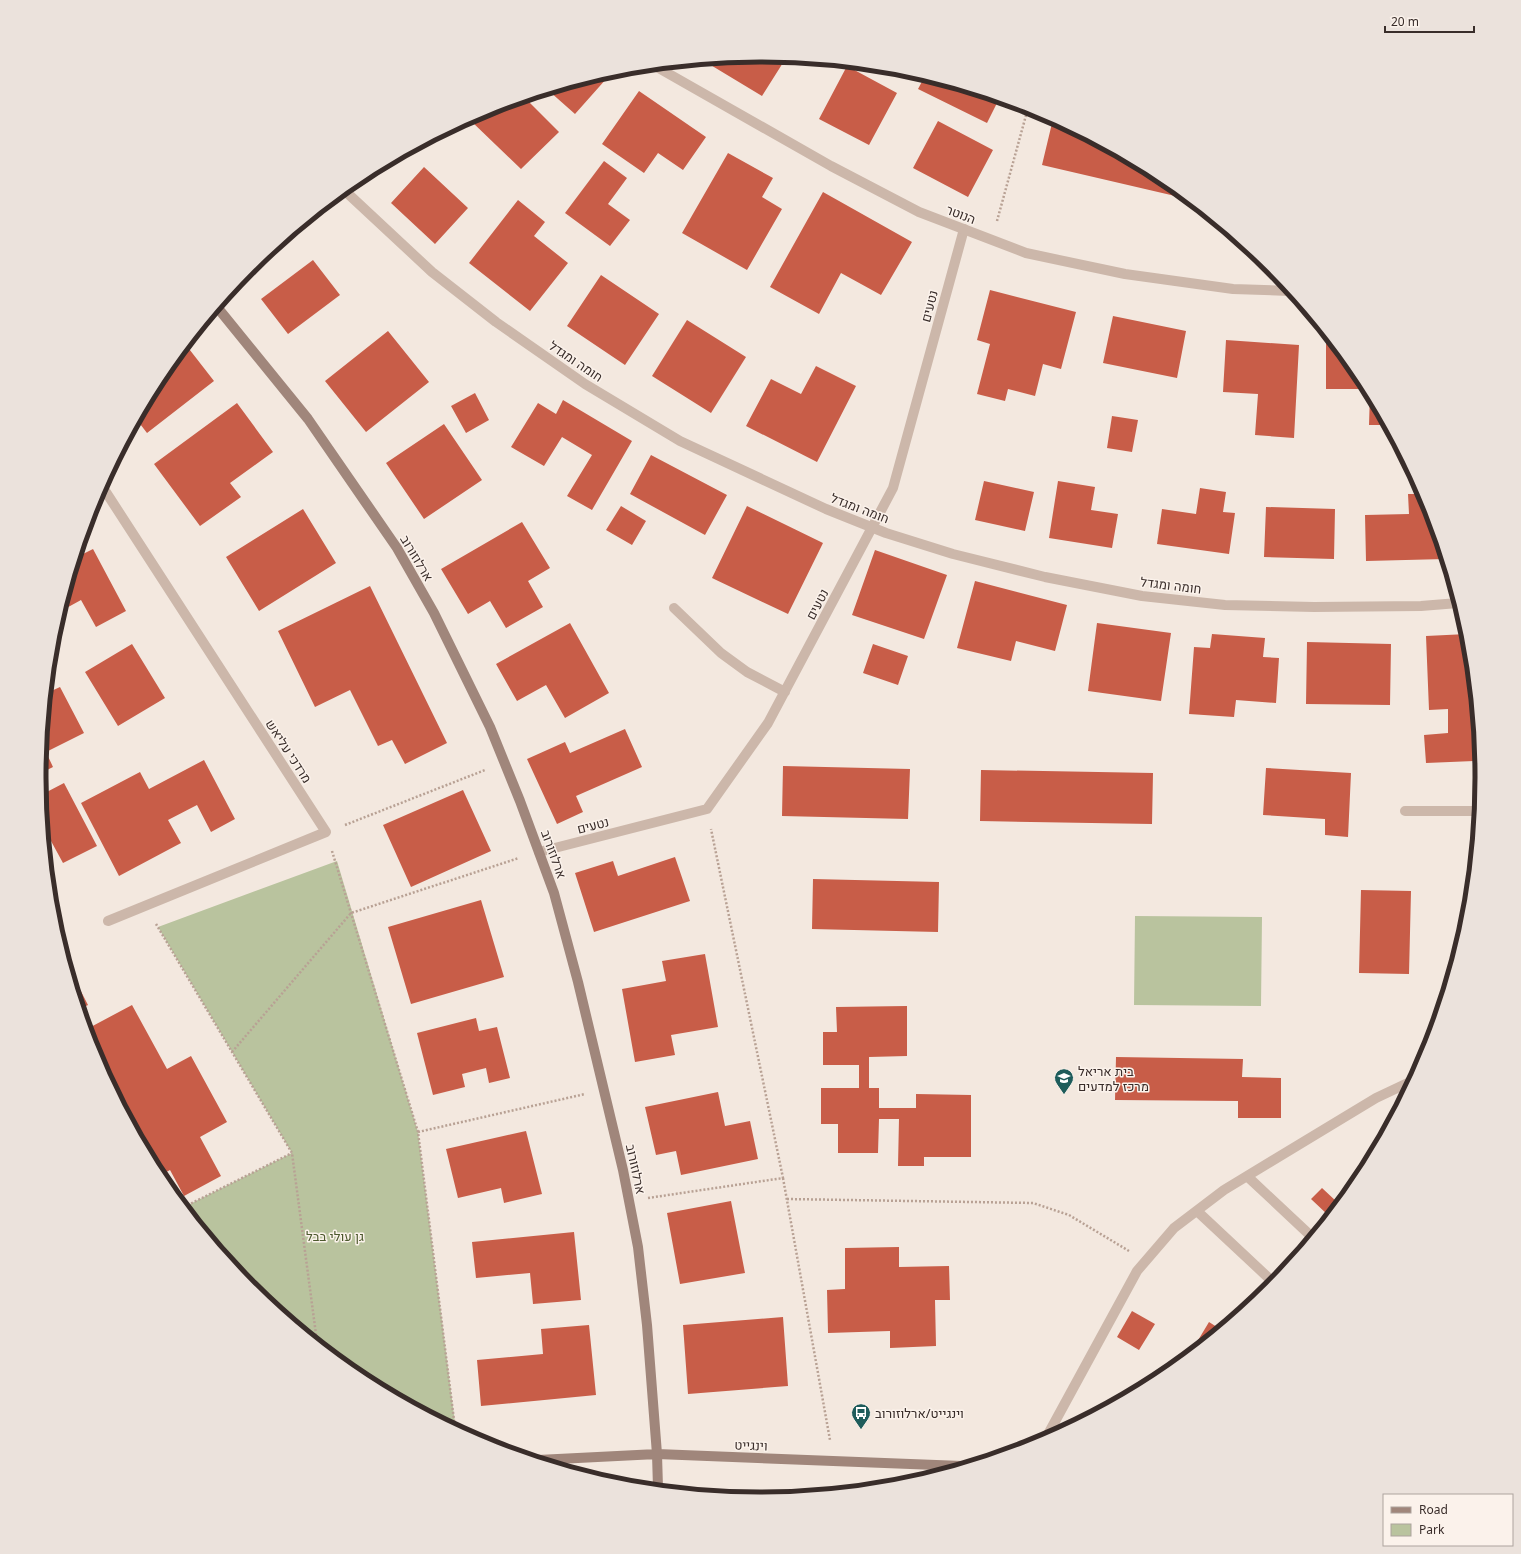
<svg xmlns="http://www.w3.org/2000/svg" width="1521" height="1554" font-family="'Noto Sans',Heebo,sans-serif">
	<rect width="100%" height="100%" fill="#f3e8df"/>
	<!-- green -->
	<path fill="#b9c39e" d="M337 861 418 1132 455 1423 448 1424 359 1377 250 1287 184 1207 292 1153 158 927Z
		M1135 916 1262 917 1261 1006 1134 1005Z"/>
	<!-- building -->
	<path fill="#c85d48" d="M761 56 786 58 762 96 704 61Z
		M847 66 897 93 869 145 819 119Z
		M603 75 607 78 575 114 549 91Z
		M925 76 999 99 987 123 918 89Z
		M639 91 706 137 683 170 658 153 644 173 602 144Z
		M525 98 559 132 521 169 470 120 485 110Z
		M1053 119 1162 177 1188 199 1042 165Z
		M938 121 993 150 968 197 913 168Z
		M728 153 773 178 762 197 782 209 747 270 682 233Z
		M604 161 627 178 608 204 630 220 610 246 565 213Z
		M424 167 468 208 435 244 391 203Z
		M823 192 912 242 881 295 841 273 819 314 770 287Z
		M518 200 545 222 534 236 568 263 530 311 469 263Z
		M313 260 340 295 288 334 261 299Z
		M601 275 659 314 625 365 567 326Z
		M990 290 1076 312 1061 369 1043 364 1035 396 1008 389 1005 401 977 394 990 344 977 340Z
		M1113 316 1186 331 1177 378 1103 363Z
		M687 320 746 357 711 413 652 376Z
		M388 331 429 382 366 432 325 381Z
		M1226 340 1299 345 1294 438 1255 435 1258 394 1223 392Z
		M1326 342H1333L1361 376 1367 389H1326Z
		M186 345 214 381 147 433 137 420 161 376Z
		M816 366 856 386 817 462 746 426 771 379 801 394Z
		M475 393 489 420 466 433 451 406Z
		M1370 393 1380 412 1386 425H1369Z
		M563 400 632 441 592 510 567 496 592 455 562 437 544 466 511 447 538 403 556 414Z
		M237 403 273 452 230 483 241 497 200 526 154 464Z
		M1112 416 1138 420 1132 452 1107 448Z
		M444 424 482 480 424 519 386 463Z
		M651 455 727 495 705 535 630 494Z
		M984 481 1034 492 1025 531 975 520Z
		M1058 481 1095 487 1091 510 1118 514 1112 548 1049 538Z
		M1200 488 1226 492 1223 512 1235 513 1229 554 1157 544 1162 509 1196 514Z
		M1408 494H1423L1445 559 1366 561 1365 515 1409 514Z
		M621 506 646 521 632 545 606 530Z
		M747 506 823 543 788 614 712 578Z
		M1266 507 1335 509 1334 559 1264 557Z
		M303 509 336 563 259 611 226 557Z
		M522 522 550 568 528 581 543 607 506 628 490 601 468 614 441 569Z
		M93 549 126 611 96 627 81 600 61 611 77 557Z
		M875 550 947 575 924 639 852 615Z
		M975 581 1067 605 1055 651 1016 641 1011 661 957 648Z
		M370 586 447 743 405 764 392 740 378 746 350 690 315 707 278 631Z
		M570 623 609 693 565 718 546 685 517 701 496 664Z
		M1097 623 1171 633 1161 701 1088 691Z
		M1212 634 1265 638 1263 657 1279 658 1276 703 1236 700 1234 717 1189 714 1194 647 1210 648Z
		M1467 634 1474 696H1471L1474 761 1426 763 1424 735 1448 733V709L1429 710 1426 636Z
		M1307 642 1391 644 1390 705 1306 704Z
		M132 644 165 698 118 726 85 672Z
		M873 644 908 656 898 685 863 673Z
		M60 687 84 733 46 752 53 767 39 774 47 693Z
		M625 729 642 767 576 796 583 812 557 824 527 759 565 742 570 753Z
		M204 760 235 819 211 832 197 805 168 820 181 843 119 876 81 803 140 772 149 789Z
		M783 766 910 769 908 819 782 816Z
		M1266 768 1351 773 1348 837 1325 835V819L1263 815Z
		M981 770 1153 773 1152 824 980 821Z
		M64 783 97 846 63 863 51 841 46 844 41 795Z
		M463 790 491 851 411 887 383 825Z
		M675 857 690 901 594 932 575 873 613 861 618 876Z
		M813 879 939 882 938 932 812 929Z
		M1361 890 1411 891 1409 974 1359 973Z
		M481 900 504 977 411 1004 388 927Z
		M705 954 718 1027 671 1035 675 1055 635 1062 622 989 666 981 662 961Z
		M70 970 88 1005 80 1009 69 971Z
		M132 1005 167 1069 191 1056 227 1122 200 1137 221 1176 184 1196 170 1170 159 1176 94 1053 87 1029Z
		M907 1006V1056L869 1057V1088H879V1108H916V1094L971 1095V1157H924V1166H898L899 1119H879L878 1153H838V1124H821V1088H859V1065H823V1032H837L836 1007Z
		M476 1018 479 1031 497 1027 510 1078 489 1083 486 1068 462 1074 465 1087 433 1095 417 1033Z
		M1116 1057 1243 1059 1242 1077 1281 1078V1118H1238V1101L1115 1100Z
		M718 1092 725 1126 750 1121 758 1159 681 1175 676 1151 656 1155 645 1107Z
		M526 1131 542 1194 504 1203 501 1188 458 1198 446 1149Z
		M1357 1181 1329 1216 1311 1199 1322 1188 1337 1202Z
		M731 1201 745 1273 680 1284 667 1213Z
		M574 1232 581 1300 533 1304 530 1273 476 1278 472 1242Z
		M899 1247V1267L949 1266 950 1300H935L936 1346 890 1348V1331L828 1333 827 1290 845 1289V1248Z
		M1132 1311 1155 1324 1139 1350 1117 1337Z
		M783 1317 788 1386 688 1394 683 1325Z
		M1209 1322 1220 1329 1191 1353V1352Z
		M589 1325 596 1395 481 1406 477 1360 543 1354 541 1329Z"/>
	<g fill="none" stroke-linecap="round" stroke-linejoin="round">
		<!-- path -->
		<path stroke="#b8a194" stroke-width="2.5" stroke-dasharray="2 2" stroke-linecap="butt" d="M997 221 1028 108
			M345 825 485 770
			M332 851 418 1132 455 1428
			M156 924 292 1153 317 1342
			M232 1052 351 913 519 858
			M418 1132 585 1094
			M783 1178 830 1440
			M648 1198 783 1178 711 829
			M787 1199 1033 1203 1069 1215 1129 1251
			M184 1207 292 1153
			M368 1381 391 1392 392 1394"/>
		<!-- lane -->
		<path stroke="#ccb7aa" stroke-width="10" d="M674 608 721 653 747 672 785 692
			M1405 811H1479
			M539 852 707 809 768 723 893 488 964 229
			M1248 1177 1312 1237
			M1197 1211 1274 1283
			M1046 1438 1137 1271 1174 1228 1224 1190 1376 1098 1412 1081"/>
		<!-- street -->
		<path stroke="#ccb7aa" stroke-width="10" d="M655 66 831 166 919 212 1026 253 1125 274 1233 289 1290 291
			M344 190 432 272 496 322 585 384 680 441 826 509 886 533 953 554 1045 577 1142 596 1225 605 1314 607 1421 606 1458 603
			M102 486 326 832 108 921"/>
		<!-- secondary -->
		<path stroke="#a0867b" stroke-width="10" d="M217 307 308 419 397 548 434 613 490 727 520 801 554 893 578 982 623 1170 638 1247 647 1325 657 1454 658 1488
			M538 1460 657 1454 962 1466"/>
	</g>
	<!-- icons -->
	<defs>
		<symbol id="school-pin" viewBox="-11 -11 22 30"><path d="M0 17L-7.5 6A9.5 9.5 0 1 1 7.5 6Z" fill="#1e5c5b" stroke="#fbf2eb"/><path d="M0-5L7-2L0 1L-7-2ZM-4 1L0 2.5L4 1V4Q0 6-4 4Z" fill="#fff"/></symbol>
		<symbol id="bus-pin" viewBox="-11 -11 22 30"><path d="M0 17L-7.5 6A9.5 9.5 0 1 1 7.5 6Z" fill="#1e5c5b" stroke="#fbf2eb"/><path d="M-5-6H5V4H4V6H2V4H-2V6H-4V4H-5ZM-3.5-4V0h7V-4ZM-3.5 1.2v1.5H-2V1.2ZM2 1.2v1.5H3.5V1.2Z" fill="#fff"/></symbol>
	</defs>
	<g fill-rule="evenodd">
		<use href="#school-pin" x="1053" y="1067" width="22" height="30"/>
		<use href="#bus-pin" x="850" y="1402" width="22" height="30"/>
	</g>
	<g text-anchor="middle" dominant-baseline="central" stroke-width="3" stroke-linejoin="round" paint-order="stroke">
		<!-- street labels -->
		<g font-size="13" fill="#392d2a" stroke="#fbf2eb">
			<text transform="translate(961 214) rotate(21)">הנוטר</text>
			<text transform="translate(929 306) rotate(-75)">נטעים</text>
			<text transform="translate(576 361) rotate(34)">חומה ומגדל</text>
			<text transform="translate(860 508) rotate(21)">חומה ומגדל</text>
			<text transform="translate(417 558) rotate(59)">ארלוזורוב</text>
			<text transform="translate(1171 585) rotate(7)">חומה ומגדל</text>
			<text transform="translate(817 604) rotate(-62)">נטעים</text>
			<text transform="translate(289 751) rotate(57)">מרדכי עליאש</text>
			<text transform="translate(593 825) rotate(-14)">נטעים</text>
			<text transform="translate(554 854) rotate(70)">ארלוזורוב</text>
			<text transform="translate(636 1169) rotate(78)">ארלוזורוב</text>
			<text transform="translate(751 1445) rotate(2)">וינגייט</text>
		</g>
		<!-- poi labels -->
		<g font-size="13" fill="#392d2a" stroke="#fbf2eb" text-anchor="start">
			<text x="1078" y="1071">בית אריאל<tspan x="1078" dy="15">מרכז למדעים</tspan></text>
			<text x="875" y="1413">וינגייט/ארלוזורוב</text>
		</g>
		<!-- park labels -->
		<g font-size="13" fill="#4c582d" stroke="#fbf2eb">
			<text x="335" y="1236">גן עולי בבל</text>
		</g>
	</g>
	<!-- crop -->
	<path d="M0 0H1521V1554H0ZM760 62H761A714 714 0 0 1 1475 776V778A714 714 0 0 1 761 1492H760A714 714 0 0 1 46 778V776A714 714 0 0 1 760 62Z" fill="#ebe2dc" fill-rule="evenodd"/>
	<path fill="none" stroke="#392d2a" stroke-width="5" d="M760 62H761A714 714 0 0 1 1475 776V778A714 714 0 0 1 761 1492H760A714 714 0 0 1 46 778V776A714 714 0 0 1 760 62Z"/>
	<!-- legend -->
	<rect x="1383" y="1494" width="130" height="52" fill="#fbf2eb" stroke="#ada39e"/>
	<rect x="1391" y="1507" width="20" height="6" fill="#a0867b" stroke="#ada39e"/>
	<text x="1419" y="1514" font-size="12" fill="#392d2a">Road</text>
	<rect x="1391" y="1524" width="20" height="12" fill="#b9c39e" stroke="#ada39e"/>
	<text x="1419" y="1534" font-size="12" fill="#392d2a">Park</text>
	<!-- scale -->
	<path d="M1385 26v6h89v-6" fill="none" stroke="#392d2a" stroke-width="2"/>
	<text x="1391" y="26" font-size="12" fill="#392d2a" stroke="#fbf2eb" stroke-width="3" paint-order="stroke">20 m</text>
</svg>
